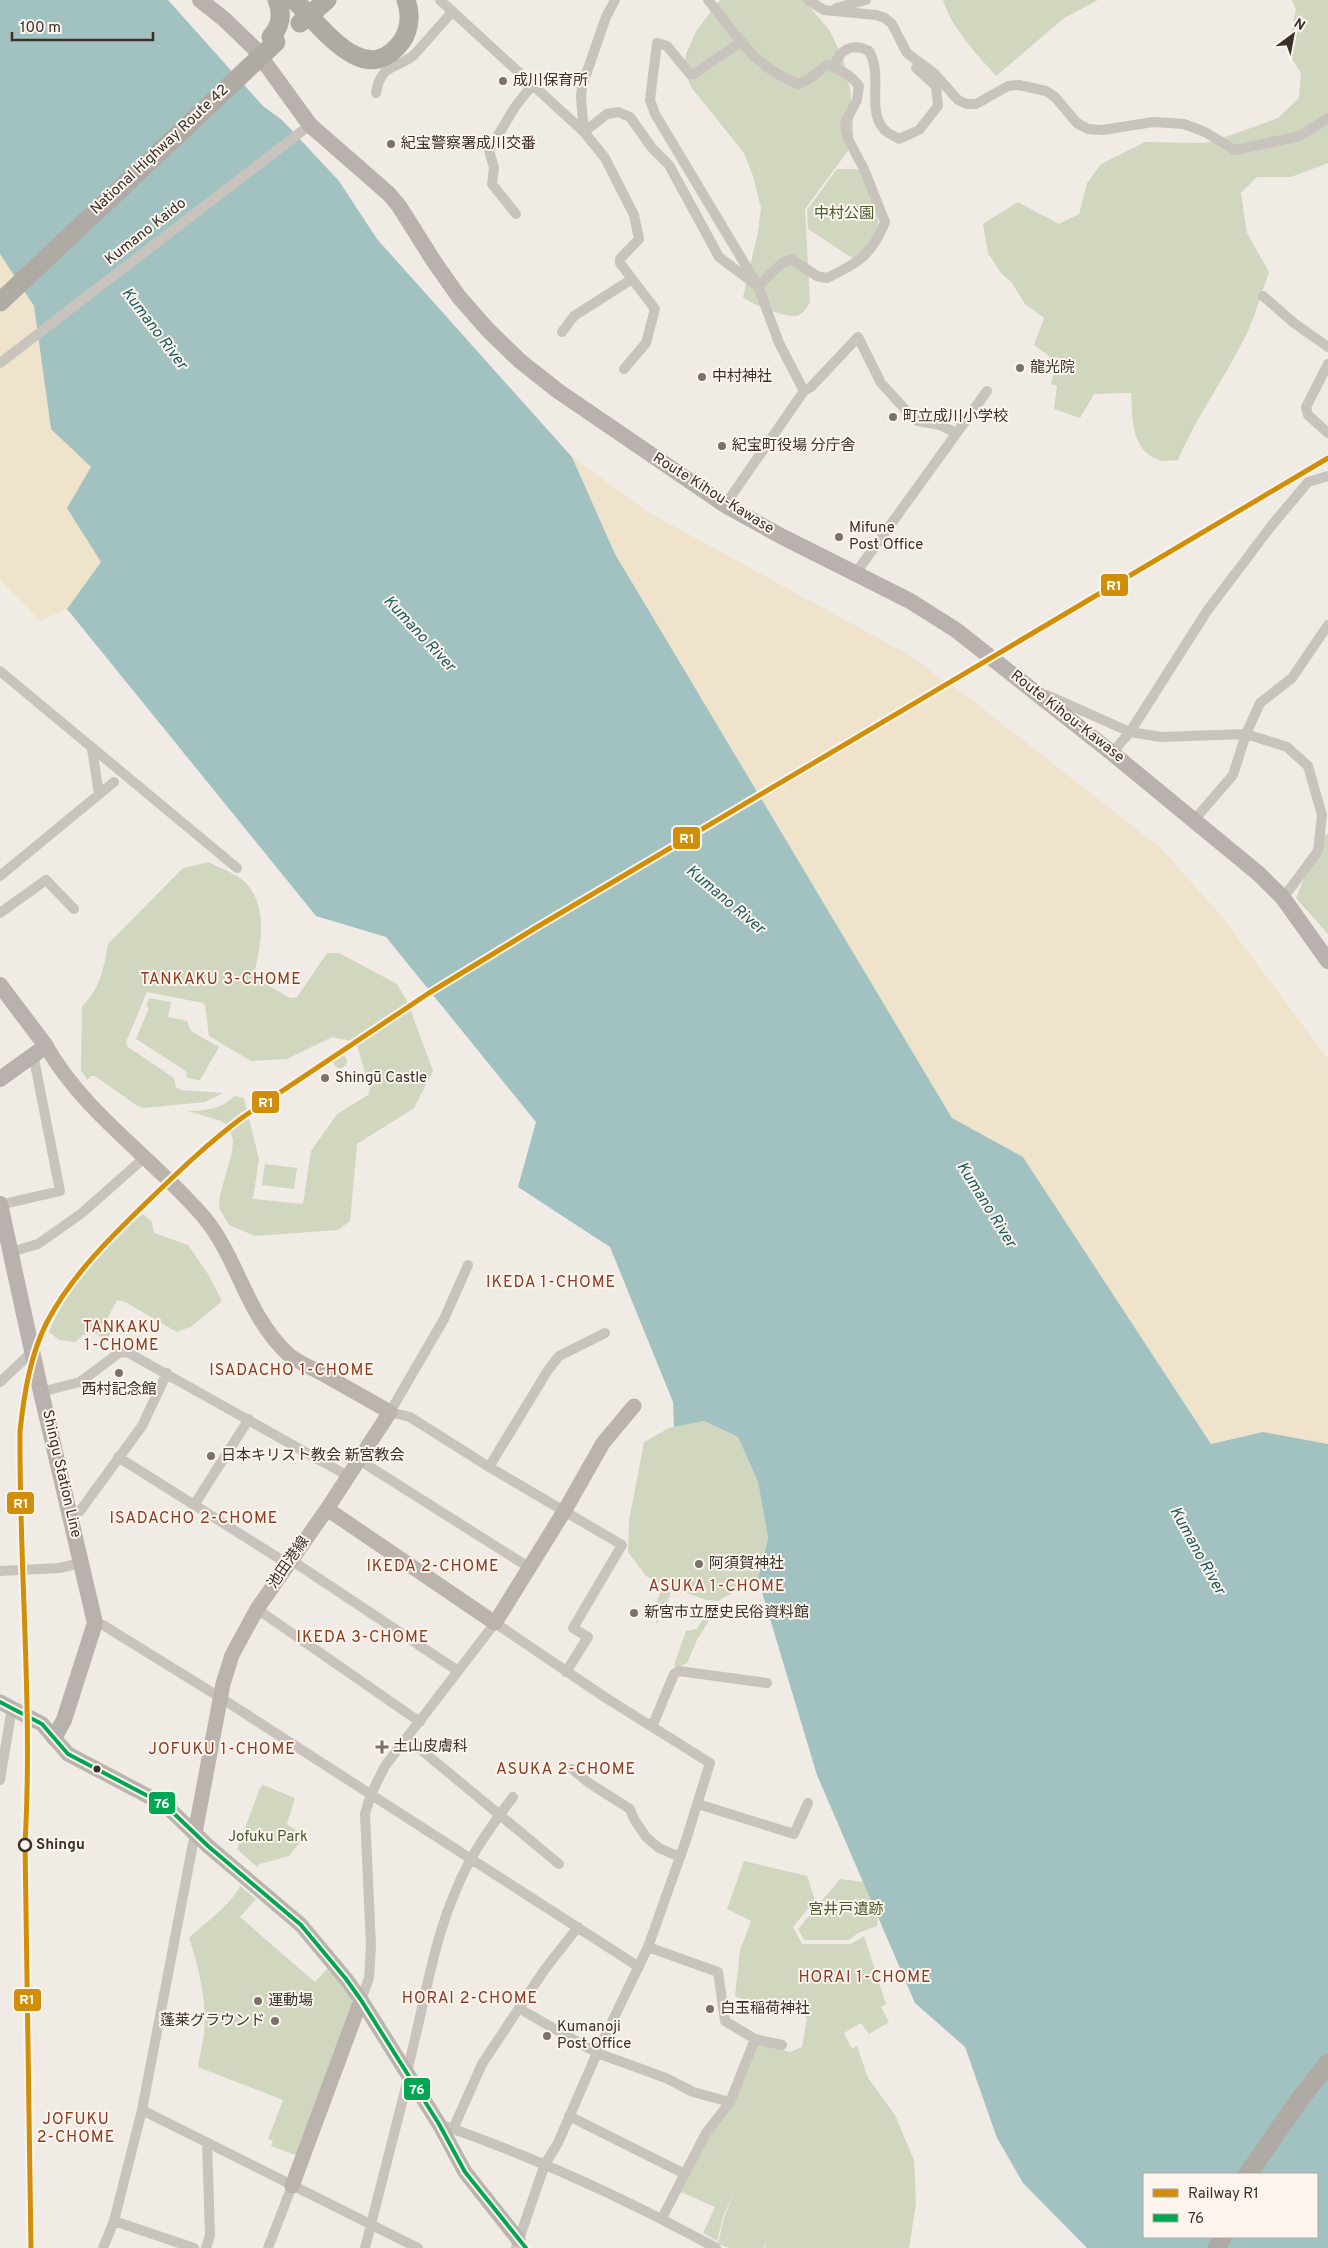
<svg xmlns="http://www.w3.org/2000/svg" width="1328" height="2248" font-family="Overpass,'Noto Sans JP',sans-serif">
	<rect width="100%" height="100%" fill="#f0ebe5"/>
	<!-- green -->
	<path fill="#d1d6bf" d="M720 0H804L830 31 843 59 850 88 853 121V144L805 209 810 302C806 308 804 314 796 316 786 318 750 304 743 297L758 232 761 208 753 176 744 153 691 87 684 70 686 54 696 31Z
		M943 0H1098L1064 18 996 76C977 54 952 29 943 0Z
		M1292 0H1328V163L1291 177H1257L1241 193 1247 233 1269 272C1262 292 1256 312 1248 331 1227 375 1197 415 1178 460 1172 460 1164 462 1159 460 1130 450 1133 417 1131 393L1094 394 1080 418 1054 409 1057 386 1051 384 1054 372 1044 369 1049 356 1034 345 1044 318 1025 304 1012 283 1001 273 988 253 983 224 1018 202 1059 224 1079 214 1087 183 1101 164 1145 142 1205 143 1237 133 1278 118 1299 98 1301 73 1287 51 1296 10Z
		M837 169H859C867 187 884 211 876 232 873 241 864 250 859 258L854 259 808 229 807 210Z
		M1328 834V934L1296 898 1313 856 1317 839Z
		M209 862C219 868 235 873 244 881 269 906 261 944 254 975L257 979 290 998 297 997 327 953H339L397 984 408 1003 433 1071 414 1108 357 1144 350 1221 338 1230 255 1236 229 1225 219 1208 220 1195 232 1152 233 1140 229 1126 221 1121 188 1111C204 1111 223 1109 234 1096L244 1098 259 1159 253 1199 303 1204 311 1151 337 1114 368 1095 370 1090 356 1042 332 1037 287 1059 251 1061 209 1036 205 1005 203 1003 147 992 126 1042 128 1047 174 1078 176 1087 181 1090 223 1093 205 1102 143 1108 136 1105 95 1076H91L87 1080 81 1070 82 1006C100 990 104 967 108 944L183 868Z
		M149 998 171 1002 168 1017 187 1021 191 1031 219 1047 200 1080 187 1078 186 1071 136 1039 149 1008 146 1006Z
		M333 1061a7 7 0 1 1 14 0a7 7 0 1 1-14 0Z
		M265 1164 297 1168 294 1189 262 1185Z
		M143 1214 152 1222 154 1233 188 1245 208 1274 222 1301 192 1326 177 1332 125 1302 117 1300 107 1319 111 1334 105 1339 95 1333 83 1335 75 1342 59 1340 49 1332C68 1286 102 1243 143 1214Z
		M704 1421 738 1437 758 1482 768 1538 758 1579 718 1601 706 1600 657 1582 646 1576 628 1552 629 1521 644 1442 669 1428Z
		M662 1589 671 1593 666 1606 664 1605 656 1626 657 1611 655 1605Z
		M704 1617 710 1619 697 1640 687 1663 676 1668 674 1665 686 1631 697 1629Z
		M263 1785 295 1798 287 1824 305 1836 289 1856 260 1864 257 1867 237 1849 260 1788Z
		M744 1861 807 1876 816 1903 807 1910 793 1927 802 1944H851L864 1936 886 2004 881 2007 889 2022 869 2034 861 2023 844 2033 852 2049 857 2046 868 2078 895 2115 914 2160 916 2203 909 2248H765L767 2239 764 2248H729L718 2244 724 2218 734 2192 723 2217 717 2241 703 2233 715 2207 681 2192 757 2043 790 2052 802 2047 807 2018 792 2004 763 2008 735 1996 740 1950 751 1921 727 1909Z
		M840 1879 863 1882 878 1917 877 1926 858 1933 849 1940H804L798 1929Z
		M240 1886 256 1899 240 1917 315 1982 328 1968 352 1997V2006L296 2155 271 2146 273 2141 268 2139 283 2100 198 2067C199 2056 203 2045 204 2033 207 2002 199 1968 189 1938 206 1922 230 1906 240 1886Z"/>
	<!-- sand -->
	<path fill="#efe3cc" d="M0 254 34 306 51 429 91 467 68 508 101 562 67 609 40 621 0 580Z
		M572 457 648 512 907 654 977 704 1162 849 1222 917 1328 1059V1444L1263 1432 1211 1444 1023 1157 952 1118 615 554Z"/>
	<!-- water -->
	<path fill="#a1c2c1" fill-rule="evenodd" d="M0 0H168L263 106 282 120 339 181 377 239 572 457 615 554 952 1118 1023 1157 1211 1444 1263 1432 1328 1444V2248H1087L1023 2183 997 2138 965 2047 915 2003 817 1775 758 1579 768 1538 758 1482 738 1437 704 1421 674 1427 673 1402 610 1247 518 1187 536 1122 386 937 316 916 67 609 101 562 67 508 91 467 51 429 34 306 0 254ZM1144 2174H1317V2237H1144Z"/>
	<g fill="none" stroke-linecap="round" stroke-linejoin="round">
		<!-- street -->
		<path stroke="#c9c3be" stroke-width="10" d="M440 0 584 132 605 158 634 215 639 239 620 259V263L655 309 646 343 624 369
			M708 0C738 36 751 65 798 84L809 79 827 65C840 69 851 75 859 86L857 100 845 123 848 139 864 169 885 222C872 255 858 263 827 278L817 276 791 259 781 264 758 286
			M808 0 824 10 876 15 885 18 892 24 907 53 935 74 958 100 967 104H976L1008 86 1019 85 1046 91 1055 97 1077 123 1088 129 1103 130 1153 122 1184 124 1205 132 1235 150 1300 136 1328 118
			M836 8 866 0
			M834 67C839 50 852 42 869 51 883 74 867 110 883 128 886 133 894 136 899 139L919 130 938 106 936 86 916 68
			M376 93C381 63 395 70 414 55L453 11
			M584 132 607 114 618 112 630 117 652 148 669 165 719 257 755 284
			M584 132 581 98 582 86 606 17 615 0
			M516 214 492 184 494 168 489 150 515 107 533 84
			M1263 296 1294 323 1328 347
			M562 332 574 316 632 279
			M0 363 310 125
			M1328 364 1306 407 1308 415 1328 433
			M804 391 811 387 858 337 881 383 913 418 918 421 940 425 956 433
			M725 505 804 391 779 343 758 286 655 114 650 100 657 43 667 46 690 74H694L739 43
			M855 574 987 391
			M0 671 237 868
			M1047 695 1130 732 1161 737 1246 734 1287 747 1308 766 1322 815 1318 851 1283 898
			M92 749 99 794
			M1112 753 1130 732 1207 611 1272 525 1308 482 1328 476
			M1195 819 1233 775 1246 734 1260 703 1292 678 1328 625
			M0 876 114 782
			M0 913 46 880 74 909
			M0 1205 60 1191 33 1054
			M11 1252 38 1244 82 1213 144 1158
			M468 1265 444 1319 390 1412 410 1417 489 1467 622 1545 573 1628 588 1637 566 1672
			M0 1382 33 1351
			M41 1392 80 1382 119 1353 127 1352 348 1476
			M118 1457 288 1564
			M359 1460 530 1568
			M489 1467 548 1370 559 1356 605 1333
			M194 1505 249 1419
			M71 1513 80 1511 142 1426 167 1373
			M291 1560 458 1671
			M0 1571 59 1568 81 1563
			M257 1609 420 1722
			M95 1623 103 1625 221 1698 639 1967
			M652 1727 674 1674 679 1671 767 1683
			M408 1739 559 1864
			M572 1769 589 1783 630 1809 634 1819 646 1837 659 1848 680 1857
			M0 1780 12 1708
			M698 1804 794 1834 808 1803
			M648 1947 718 1972 725 2021 755 2039 782 2045
			M361 2000 369 1978 371 1946 365 1814 371 1794 385 1766 495 1623 606 1698 710 1763 685 1843 648 1947 597 2053 558 2143 545 2164 516 2248
			M520 2009 597 2053 666 2078 693 2092 730 2102
			M407 2071C423 2012 432 1943 457 1888 470 1855 492 1825 513 1797
			M142 2110 418 2248
			M569 2116 685 2174
			M439 2124C535 2157 627 2199 716 2248
			M453 2129 482 2064 545 1969 578 1927
			M662 2218 706 2133 730 2102 755 2039
			M114 2221 194 2248
			M103 2248 114 2221 142 2110 195 1833
			M206 2248 210 2235 207 2142
			M268 2248 292 2186
			M365 2248 409 2075"/>
		<!-- secondary -->
		<path stroke="#bab3ae" stroke-width="15" d="M46 1046C85 1114 152 1157 203 1216 239 1259 245 1314 288 1354 297 1362 310 1367 321 1373 344 1386 367 1399 390 1412L327 1509
			M0 1702 42 1724 68 1754 165 1805 208 1846 301 1925 346 1979 361 2000 439 2124 465 2172 518 2239
			M195 1833 223 1684 232 1655 257 1609 327 1509 495 1623 565 1510 603 1443 634 1406
			M292 2186 361 2000"/>
		<!-- primary -->
		<path stroke="#b8b1ad" stroke-width="16" d="M200 0 224 19 254 48 310 125 389 194 399 206 435 263 459 297 488 330 520 361 558 391 725 505 779 535 910 601 956 630 1112 753 1259 874 1283 898 1328 961
			M0 985 46 1046 0 1079
			M0 1204 41 1392 95 1623 64 1720 54 1738"/>
		<!-- highway -->
		<path stroke="#afaaa4" stroke-width="19" d="M294 0C321 25 365 92 402 41 410 29 411 13 406 0
			M271 37C281 26 283 14 277 0
			M1248 2174 1300 2099 1328 2063
			M1217 2248 1222 2237"/>
		<!-- highway-bridge -->
		<path stroke="#afaaa4" stroke-width="19" d="M300 23 327 0
			M0 302 276 42"/>
		<defs>
			<path id="bus-1" d="M0 1702 42 1724 68 1754 165 1805 208 1846 301 1925 346 1979 361 2000 439 2124 465 2172 526 2248"/>
		</defs>
		<!-- bus-1 casing -->
		<use href="#bus-1" stroke="#fbf5ee" stroke-width="8"/>
		<!-- bus-1 -->
		<use href="#bus-1" stroke="#00a651" stroke-width="4"/>
		<defs>
			<path id="rail-1" d="M31 2248 25 1843C33 1706 19 1569 20 1431 24 1395 30 1355 47 1322 72 1275 109 1239 146 1203 177 1173 208 1143 243 1117L429 993 537 927 1328 458"/>
		</defs>
		<!-- rail-1 casing -->
		<use href="#rail-1" stroke="#fbf5ee" stroke-width="9"/>
		<!-- rail-1 -->
		<use href="#rail-1" stroke="#d18e09" stroke-width="5"/>
	</g>
	<!-- markers -->
	<g fill="#7a716c" stroke="#fbf5ee" stroke-width="2">
		<circle cx="503" cy="81" r="5"/>
		<circle cx="391" cy="144" r="5"/>
		<circle cx="1020" cy="368" r="5"/>
		<circle cx="702" cy="377" r="5"/>
		<circle cx="893" cy="417" r="5"/>
		<circle cx="722" cy="446" r="5"/>
		<circle cx="839" cy="537" r="5"/>
		<circle cx="325" cy="1078" r="5"/>
		<circle cx="119" cy="1373" r="5"/>
		<circle cx="211" cy="1456" r="5"/>
		<circle cx="699" cy="1564" r="5"/>
		<circle cx="634" cy="1613" r="5"/>
		<path d="M379.5 1739.5h5v5h5v5h-5v5h-5v-5h-5v-5h5z"/>
		<circle cx="258" cy="2001" r="5"/>
		<circle cx="710" cy="2009" r="5"/>
		<circle cx="275" cy="2021" r="5"/>
		<circle cx="547" cy="2036" r="5"/>
	</g>
	<circle fill="#3b302b" stroke="#fbf5ee" stroke-width="2" cx="97" cy="1769" r="4.5"/>
	<circle fill="#fbf5ee" stroke="#3b302b" stroke-width="2.5" cx="25" cy="1845" r="6"/>
	<g text-anchor="middle" dominant-baseline="central" stroke-width="4" stroke-linejoin="round" paint-order="stroke">
		<!-- poi labels -->
		<g font-size="15" fill="#3b302b" stroke="#fbf5ee" text-anchor="start">
			<text x="513" y="81">成川保育所</text>
			<text x="401" y="144">紀宝警察署成川交番</text>
			<text x="1030" y="368">龍光院</text>
			<text x="712" y="377">中村神社</text>
			<text x="903" y="417">町立成川小学校</text>
			<text x="732" y="446">紀宝町役場 分庁舎</text>
			<text x="849" y="528">Mifune<tspan x="849" dy="17">Post Office</tspan></text>
			<text x="335" y="1078">Shingū Castle</text>
			<text x="119" y="1390" text-anchor="middle">西村記念館</text>
			<text x="221" y="1456">日本キリスト教会 新宮教会</text>
			<text x="709" y="1564">阿須賀神社</text>
			<text x="644" y="1613">新宮市立歴史民俗資料館</text>
			<text x="393" y="1747">土山皮膚科</text>
			<text x="268" y="2001">運動場</text>
			<text x="720" y="2009">白玉稲荷神社</text>
			<text x="265" y="2021" text-anchor="end">蓬莱グラウンド</text>
			<text x="557" y="2027">Kumanoji<tspan x="557" dy="17">Post Office</tspan></text>
		</g>
		<!-- street labels -->
		<g font-size="15" fill="#3b302b" stroke="#fbf5ee">
			<text transform="translate(160 150) rotate(-43)">National Highway Route 42</text>
			<text transform="translate(146 232) rotate(-38)">Kumano Kaido</text>
			<text transform="translate(713 494) rotate(32)">Route Kihou-Kawase</text>
			<text transform="translate(1067 717) rotate(38)">Route Kihou-Kawase</text>
			<text transform="translate(61 1474) rotate(77)">Shingu Station Line</text>
			<text transform="translate(289 1563) rotate(-55)">池田港線</text>
		</g>
		<!-- park labels -->
		<g font-size="15" fill="#4a5a2e" stroke="#fbf5ee">
			<text x="844" y="214">中村公園</text>
			<text x="268" y="1837">Jofuku Park</text>
			<text x="846" y="1910">宮井戸遺跡</text>
		</g>
		<!-- stop labels -->
		<g font-size="15" font-weight="bold" fill="#3b302b" stroke="#fbf5ee" text-anchor="start">
			<text x="36" y="1845">Shingu</text>
		</g>
		<!-- water labels -->
		<g font-size="16" font-style="italic" fill="#1f5a5e" stroke="#fbf5ee">
			<text transform="translate(154 329) rotate(53)">Kumano River</text>
			<text transform="translate(419 634) rotate(47)">Kumano River</text>
			<text transform="translate(725 900) rotate(40)">Kumano River</text>
			<text transform="translate(986 1205) rotate(58)">Kumano River</text>
			<text transform="translate(1197 1551) rotate(61)">Kumano River</text>
		</g>
		<!-- neighbourhood labels -->
		<g font-size="16" letter-spacing="1" fill="#8c3b22" stroke="#fbf5ee">
			<text x="221" y="980">TANKAKU 3-CHOME</text>
			<text x="551" y="1283">IKEDA 1-CHOME</text>
			<text x="122" y="1328">TANKAKU<tspan x="122" dy="18">1-CHOME</tspan></text>
			<text x="292" y="1371">ISADACHO 1-CHOME</text>
			<text x="194" y="1519">ISADACHO 2-CHOME</text>
			<text x="433" y="1567">IKEDA 2-CHOME</text>
			<text x="717" y="1587">ASUKA 1-CHOME</text>
			<text x="363" y="1638">IKEDA 3-CHOME</text>
			<text x="222" y="1750">JOFUKU 1-CHOME</text>
			<text x="566" y="1770">ASUKA 2-CHOME</text>
			<text x="865" y="1978">HORAI 1-CHOME</text>
			<text x="470" y="1999">HORAI 2-CHOME</text>
			<text x="76" y="2120">JOFUKU<tspan x="76" dy="18">2-CHOME</tspan></text>
		</g>
	</g>
	<g stroke="#fbf5ee" stroke-width="2">
		<rect x="1100" y="573" width="29" height="24" rx="5" fill="#d18e09"/>
		<rect x="672" y="826" width="29" height="24" rx="5" fill="#d18e09"/>
		<rect x="251" y="1090" width="29" height="24" rx="5" fill="#d18e09"/>
		<rect x="6" y="1491" width="29" height="24" rx="5" fill="#d18e09"/>
		<rect x="148" y="1791" width="28" height="24" rx="5" fill="#00a651"/>
		<rect x="13" y="1988" width="29" height="24" rx="5" fill="#d18e09"/>
		<rect x="403" y="2077" width="28" height="24" rx="5" fill="#00a651"/>
	</g>
	<g font-size="14" text-anchor="middle" font-weight="bold" fill="#fff">
		<text x="1114" y="590">R1</text>
		<text x="687" y="843">R1</text>
		<text x="266" y="1107">R1</text>
		<text x="21" y="1508">R1</text>
		<text x="162" y="1808">76</text>
		<text x="27" y="2004">R1</text>
		<text x="417" y="2094">76</text>
	</g>
	<!-- legend -->
	<rect x="1143" y="2173" width="175" height="65" fill="#fbf5ee" stroke="#aea6a0"/>
	<rect x="1153" y="2189" width="25" height="8" fill="#d18e09" stroke="#aea6a0"/>
	<text x="1188" y="2198" font-size="15" fill="#3b302b">Railway R1</text>
	<rect x="1153" y="2214" width="25" height="8" fill="#00a651" stroke="#aea6a0"/>
	<text x="1188" y="2223" font-size="15" fill="#3b302b">76</text>
	<!-- north arrow -->
	<g transform="translate(1293 35) rotate(32)" stroke="#fbf5ee" stroke-width="4" paint-order="stroke">
	<path d="M0-4L9 19L0 12L-9 19Z" fill="#3b302b"/>
	<text y="-8" font-size="14" font-weight="bold" text-anchor="middle" fill="#3b302b">N</text>
	</g>
	<!-- scale -->
	<path d="M12 32v8h141v-8" fill="none" stroke="#3b302b" stroke-width="2.5"/>
	<text x="20" y="32" font-size="15" fill="#3b302b" stroke="#fbf5ee" stroke-width="4" paint-order="stroke">100 m</text>
</svg>
